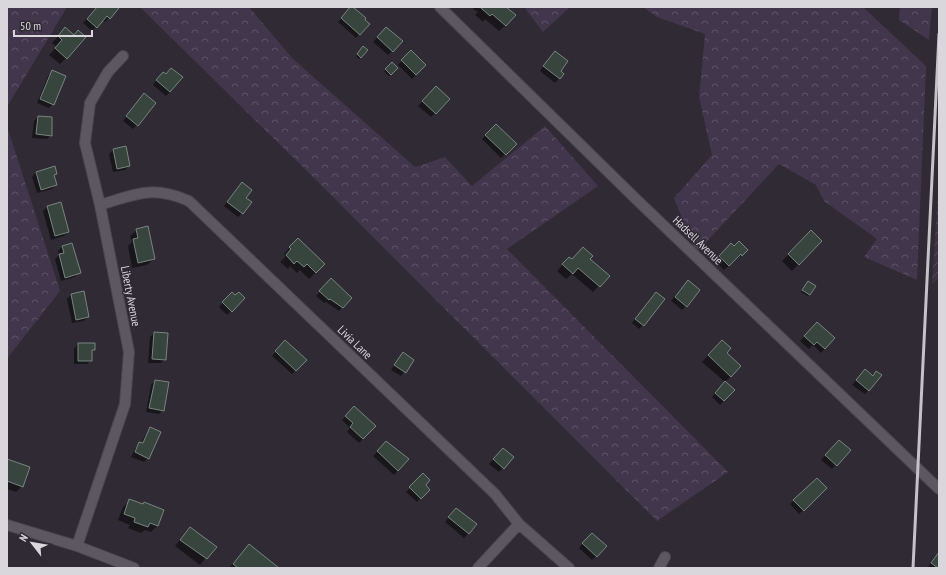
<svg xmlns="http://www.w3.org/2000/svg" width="946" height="575" font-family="'PT Sans Narrow',sans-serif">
	<defs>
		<pattern id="industrial-furrows" width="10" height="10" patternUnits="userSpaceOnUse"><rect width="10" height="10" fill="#3a3240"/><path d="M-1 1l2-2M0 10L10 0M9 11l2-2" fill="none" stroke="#564f5b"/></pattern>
		<pattern id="forest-crowns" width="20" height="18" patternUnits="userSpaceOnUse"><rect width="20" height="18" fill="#42364c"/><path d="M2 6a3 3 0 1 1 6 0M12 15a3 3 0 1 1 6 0" fill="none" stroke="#5d5265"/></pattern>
	</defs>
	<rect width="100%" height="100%" fill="#2f2a34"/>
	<!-- industrial -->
	<path fill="url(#industrial-furrows)" d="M939 175V279L932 284Z"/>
	<!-- forest -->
	<path fill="url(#forest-crowns)" d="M7 7H67L7 107Z
		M140 7H249L292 58 415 167 445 157 472 186 545 126 598 186 507 249 728 472 657 521 310 174Z
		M524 7H570L543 32Z
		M643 7H863L926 66 917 280 864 257 877 239 824 201 816 185 779 164 696 253 674 198 712 155 699 97 705 34 657 17Z
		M900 7H932L929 40 899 20Z
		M7 126 60 291 9 356 7 361Z"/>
	<!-- shadow -->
	<path fill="#0007" d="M98 7 118 8 105 22 102 20 92 31 83 23Z
		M352 7 368 24 356 38 338 22Z
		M475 7H505L506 25 499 31 485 19 483 22 475 15 478 12 473 9Z
		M386 28 402 41 388 55 373 42Z
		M65 29 66 58 60 64 49 55 57 47 52 43Z
		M363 47 367 50 359 59 356 56Z
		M411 51 425 65 412 79 398 65Z
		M551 56 559 71 563 74 555 83 540 71Z
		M392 63 397 68 389 76 384 71Z
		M52 72 53 104 49 108 37 103 48 76Z
		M166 75 170 92 166 96 153 85 159 77Z
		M436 87 449 99 431 117 418 106Z
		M140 99 137 125 133 129 123 121Z
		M38 117 52 126 51 135 47 139 32 138 34 121Z
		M496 125 515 144 501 158 482 139Z
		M113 150 129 166 125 170 113 172 109 154Z
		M36 172 56 174 54 176 56 185 52 189 37 193 32 177Z
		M238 187 245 198 242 213 238 217 224 206Z
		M61 203 68 232 64 236 51 240 43 211 47 207Z
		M137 230 154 259 147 265 132 268 128 246 132 242 130 236Z
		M811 231 821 241 792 271 782 261Z
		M298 239 324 264 309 279 300 270 297 273 290 266 288 269 280 262 286 256 284 254Z
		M731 244 734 247 747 250 724 270 715 261Z
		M62 247 79 273 75 277 61 281 55 259 59 255 58 251Z
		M588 259 599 286 593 292 572 274 566 279 557 271 563 264 571 260Z
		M331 280 351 298 339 311 326 302 324 303 316 296Z
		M807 284 809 294 808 296 801 292Z
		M684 285 686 306 682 310 671 301Z
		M232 293 235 297 244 298 227 315 219 307Z
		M71 295 88 317 84 321 72 323 67 299Z
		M652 297 643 325 639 329 632 323Z
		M817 323 834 338 821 353 813 345 809 349 800 341Z
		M154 333 165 359 161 363H148L150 337Z
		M285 342 305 360 292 374 272 356Z
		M78 344 94 350 91 352V360L87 364H74V349Z
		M716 347 726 353 731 376 725 382 702 362Z
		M403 353 413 360 401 376 391 370Z
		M865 370 872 376 877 372 869 390 865 394 852 385Z
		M155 381 163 410 159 414 146 412 151 385Z
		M725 383 733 390 720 405 712 397Z
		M354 408 363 439 359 443 347 432 350 428 342 420Z
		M151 428 148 458 144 462 131 457 136 447 141 444 147 432Z
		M386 442 408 460 394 475 373 456Z
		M835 445 849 450 832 469 821 460Z
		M499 453 512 457 499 472 489 464Z
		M7 460 22 486 16 492 7 489Z
		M423 475 424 485 429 490 417 502 406 492Z
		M817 479 826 488 799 514 790 504Z
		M130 501 163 511 157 526 151 532 145 530 141 533 128 528 130 525 118 520 123 507Z
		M452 513 476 525 464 538 445 522Z
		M190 528 215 547 200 565 175 546Z
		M592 534 596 556 592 560 579 548Z
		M249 545 278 568H229Z
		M939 552V568H929L928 567Z"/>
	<!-- building -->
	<path fill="#38453f" stroke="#78857f" d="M97 7H119V8L110 19 107 16 97 28 87 19Z
		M350 7H353L366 18 365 20 370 24 360 35 341 18Z
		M482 7H506L516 15 506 26 492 14 490 16 481 8Z
		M65 27 74 35 78 30 86 37 67 59 55 48 62 40 58 36Z
		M386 27 403 41 393 52 377 37Z
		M363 46 368 50 361 58 357 54Z
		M411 50 426 65 416 75 401 60Z
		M555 51 568 61 561 71 564 74 560 79 543 66Z
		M392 62 398 68 391 75 385 69Z
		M171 68 183 77 170 92 156 80 163 72 166 74Z
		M52 70 66 76 54 105 40 99Z
		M436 86 450 99 436 114 422 101Z
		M144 93 156 103 138 126 126 116Z
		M38 116 52 117V136L36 134Z
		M496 124 517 144 506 155 485 135Z
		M126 146 130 166 117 169 113 149Z
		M55 166 57 174 54 175 57 185 41 190 36 172Z
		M242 182 252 190 246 198 252 202 243 214 227 202Z
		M61 202 69 232 55 236 47 206Z
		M148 226 155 259 138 263 133 239 138 238 136 229Z
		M811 230 822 241 799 265 788 254Z
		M298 238 325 264 316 273 307 264 304 267 297 261 294 264 286 255 291 249 289 247Z
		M739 241 748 250 742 256 741 254 729 266 719 256 731 243 734 246Z
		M72 243 81 273 65 278 59 254 64 253 62 246Z
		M583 247 593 256 590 259 610 276 600 287 578 268 573 274 562 264 569 257 572 259Z
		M331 278 352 298 343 308 330 299 329 300 319 291Z
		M688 280 700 290 687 307 675 297Z
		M808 281 816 286 810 295 802 290Z
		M84 291 89 317 76 320 71 294Z
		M232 292 235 295 239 292 245 298 232 312 222 302Z
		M656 292 665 299 644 326 635 319Z
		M817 322 835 338 825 349 817 342 814 345 804 336Z
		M154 332 168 333 166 360 152 359Z
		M285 340 307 360 296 371 275 351Z
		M722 340 731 348 727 353 741 366 731 377 708 355Z
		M78 343H95V350H92V361H78Z
		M403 352 414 360 406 373 394 365Z
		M865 369 873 376 876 371 882 375 869 391 856 380Z
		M155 380 169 382 164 411 149 408Z
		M725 381 735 390 724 401 715 393Z
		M354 406 376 426 363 439 350 427 353 423 345 416Z
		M150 427 161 432 149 459 135 452 139 442 143 443Z
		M839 440 851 450 837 466 825 455Z
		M386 441 409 459 398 471 377 451Z
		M503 448 514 457 504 469 493 459Z
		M7 459 30 467 23 487 7 481Z
		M423 473 430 480 426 485 430 490 421 499 409 487Z
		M817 478 827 488 804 511 793 500Z
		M129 499 143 504 144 502 164 510 158 526 150 523 148 527 134 522 135 518 124 514Z
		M456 508 477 524 469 534 448 517Z
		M190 527 217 547 207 559 180 540Z
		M592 533 607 546 597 557 582 543Z
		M249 544 279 568H238L233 564Z
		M939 552V568H938L931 563Z"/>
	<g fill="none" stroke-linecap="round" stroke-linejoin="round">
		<defs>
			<path id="minor" d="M440 7 638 201 939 489
				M100 205C136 194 152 185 189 201L495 494 519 524 569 568
				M7 525 77 546 134 568
				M77 546 125 404 129 352 100 205 85 143 90 103 108 72 123 56
				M478 568 519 524
				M659 568 665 557"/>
		</defs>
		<!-- minor casing -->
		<use href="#minor" stroke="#49464d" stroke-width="12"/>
		<!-- minor -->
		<use href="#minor" stroke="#5d5762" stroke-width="10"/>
		<!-- rail -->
		<path stroke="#c5c2c8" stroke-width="3" d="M913 568 939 34"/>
	</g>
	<g text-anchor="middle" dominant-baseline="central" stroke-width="3" stroke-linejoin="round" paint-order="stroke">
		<!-- street labels -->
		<g font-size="12" fill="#d9d6dc" stroke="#2f2a34">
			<text transform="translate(698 240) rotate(44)">Hadsell Avenue</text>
			<text transform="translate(131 296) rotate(79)">Liberty Avenue</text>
			<text transform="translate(355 342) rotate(44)">Livia Lane</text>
		</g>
	</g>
	<!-- border -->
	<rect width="946" height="575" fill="none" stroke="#d9d6dc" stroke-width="16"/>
	<!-- north arrow -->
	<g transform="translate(32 543) rotate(301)" stroke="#2f2a34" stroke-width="3" paint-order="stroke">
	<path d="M0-3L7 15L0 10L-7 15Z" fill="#d9d6dc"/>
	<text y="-6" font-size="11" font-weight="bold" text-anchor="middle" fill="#d9d6dc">N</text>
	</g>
	<!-- scale -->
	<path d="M14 30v6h78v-6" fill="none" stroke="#d9d6dc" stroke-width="2"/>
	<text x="20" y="30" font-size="12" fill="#d9d6dc" stroke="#2f2a34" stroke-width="3" paint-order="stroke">50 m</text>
</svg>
